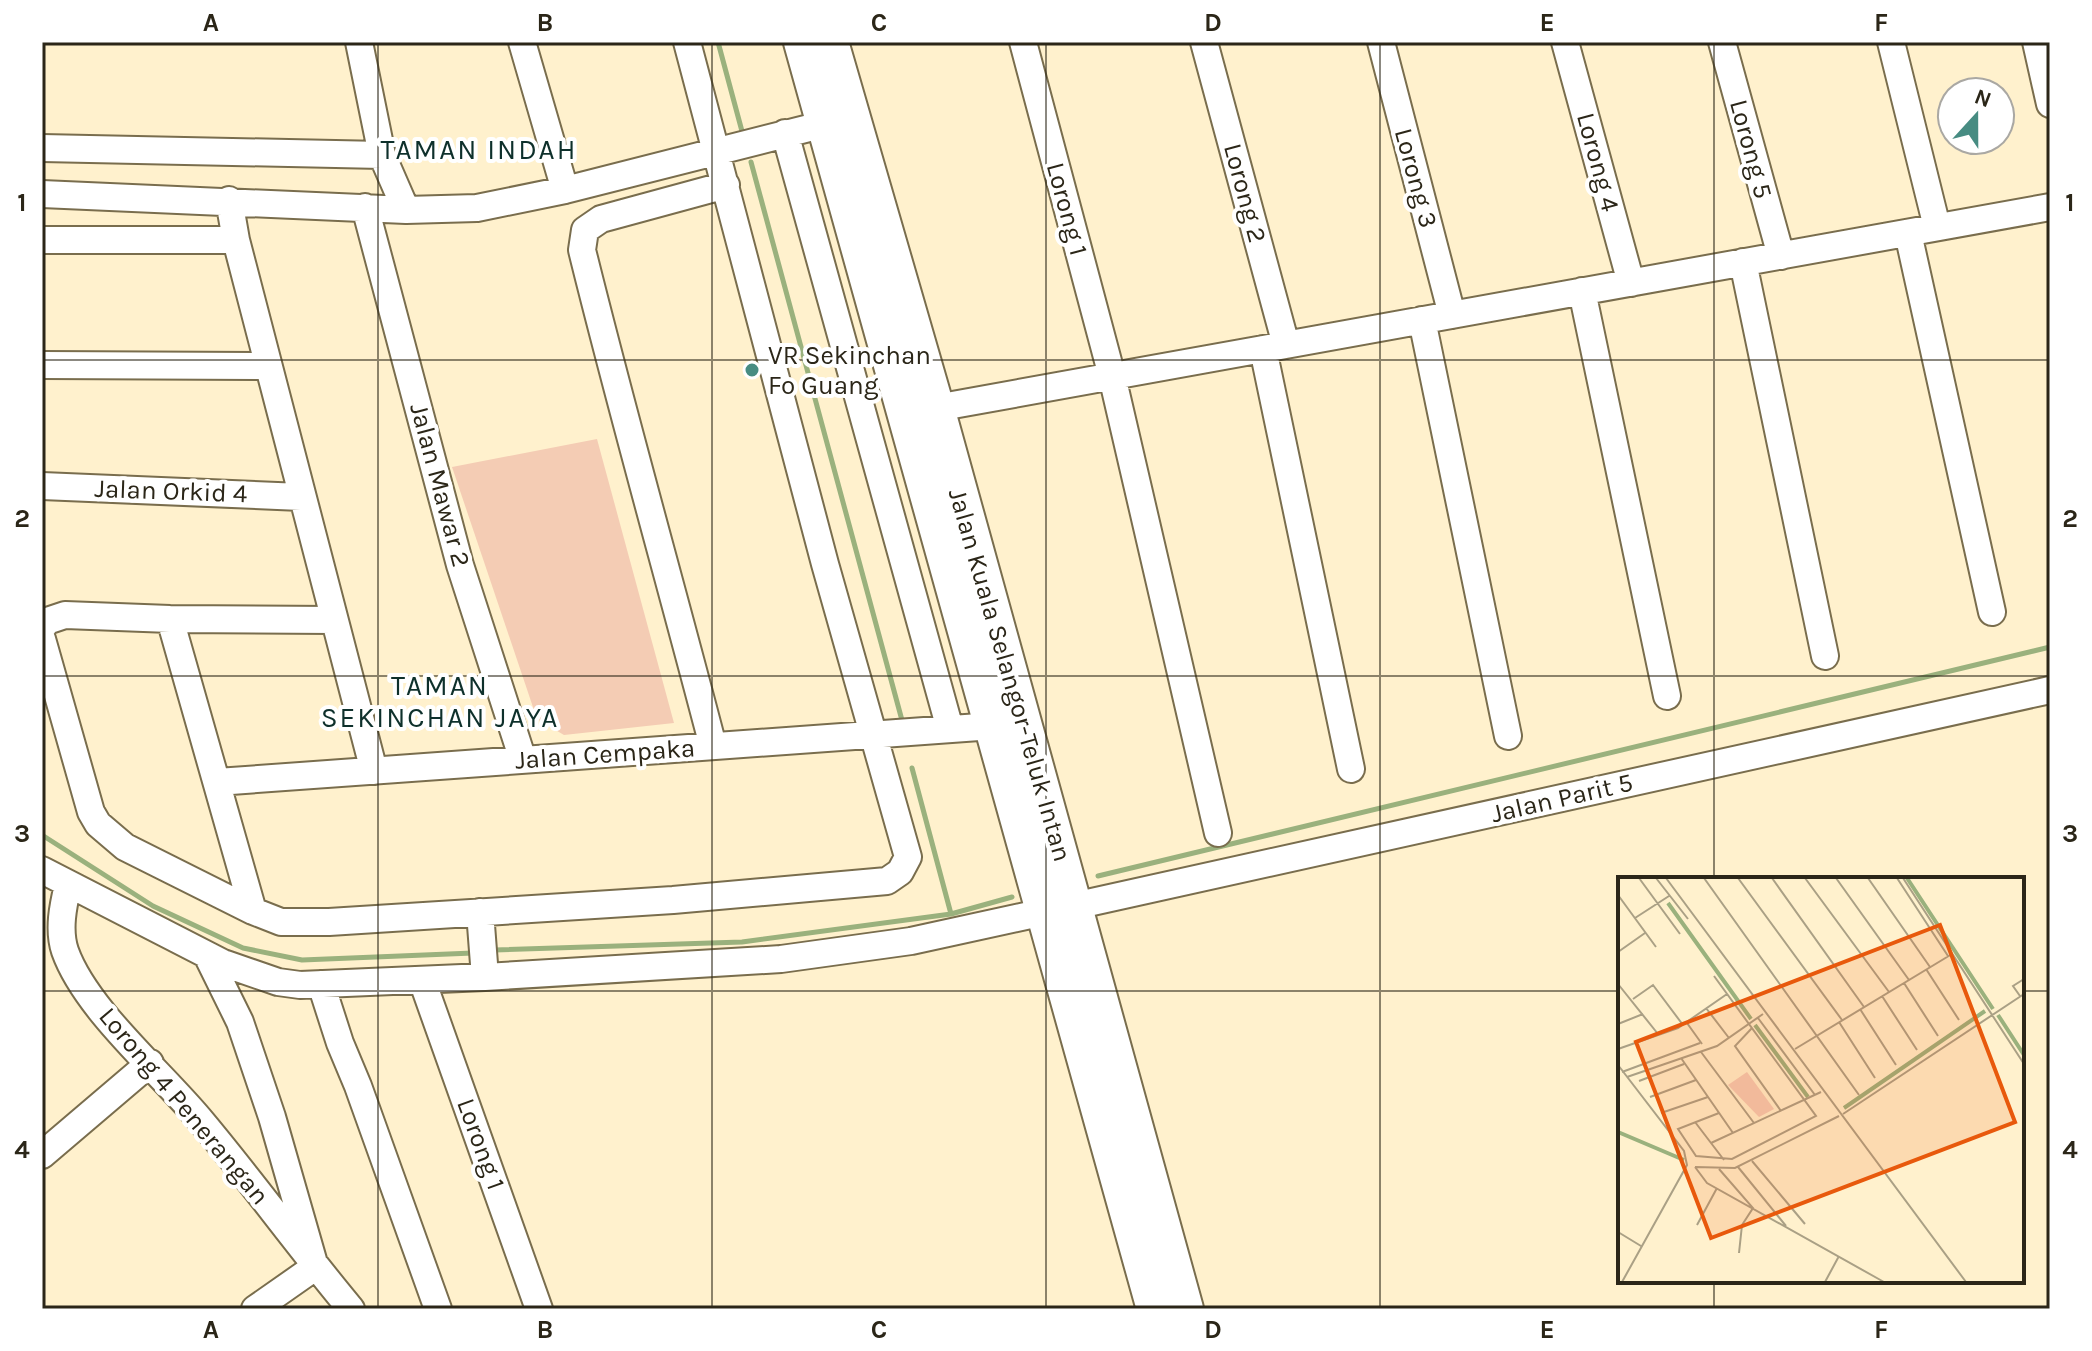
<svg xmlns="http://www.w3.org/2000/svg" width="2092" height="1351" font-family="Karla,sans-serif">
	<rect width="100%" height="100%" fill="#fff1cd"/>
	<!-- green -->
	<path fill="#f4ccb4" d="M597 439 674 723 564 735 537 719 452 467Z"/>
	<g fill="none" stroke-linecap="round" stroke-linejoin="round">
		<!-- stream -->
		<path stroke="#9ab17d" stroke-width="5" d="M718 42 743 135
			M751 162 903 724
			M912 768 951 914
			M42 835 153 906 243 948 302 960 473 953
			M1098 876 2050 647
			M495 950 742 942 951 914 1012 897"/>
		<defs>
			<path id="minor" d="M359 42 382 155 406 210
				M522 42 565 190
				M1023 42 1112 376 1218 833
				M1204 42 1286 345
				M1381 42 1452 315
				M1565 42 1631 283
				M1722 42 1781 256
				M1891 42 1937 227
				M2036 42 2050 104
				M785 133 950 729
				M42 148 382 155
				M42 194 406 210 477 208 565 190 825 124
				M229 200 236 240 374 771
				M365 207 460 565 523 760
				M1908 233 1992 612
				M42 240H236
				M1743 262 1825 656
				M1582 291 1667 696
				M1422 320 1508 736
				M1263 349 1351 769
				M42 365 268 366
				M936 408 2050 207
				M42 486 301 497
				M170 619 253 911
				M42 628 47 621 65 615 170 619 334 620
				M42 639 91 812 98 824 125 847 253 911 281 922H329L673 900 887 881 900 872 908 857 825 564 687 42
				M713 746C670 581 623 416 582 250L585 230 601 219 726 185
				M217 782 993 726
				M42 870 223 963 278 982 300 985 485 977 781 959 911 941 1044 912
				M68 885C63 906 58 930 65 951 86 1010 162 1073 202 1122 253 1183 300 1248 351 1309
				M1074 906 2050 690
				M480 912 485 977
				M207 955 240 1022 272 1117 315 1267 255 1309
				M422 980 539 1309
				M321 984 340 1043 358 1086 438 1309
				M42 1155 150 1063"/>
			<path id="highway" d="M802 42 1155 1309
				M830 42 936 408 1185 1309"/>
		</defs>
		<!-- minor casing -->
		<use href="#minor" stroke="#796d4d" stroke-width="30"/>
		<!-- highway casing -->
		<use href="#highway" stroke="#796d4d" stroke-width="40"/>
		<!-- minor -->
		<use href="#minor" stroke="#fff" stroke-width="26"/>
		<!-- highway -->
		<use href="#highway" stroke="#fff" stroke-width="36"/>
	</g>
	<!-- grid -->
	<path fill="none" stroke="#2b2618" stroke-width="2" stroke-opacity="0.55" d="M378 42V1309M712 42V1309M1046 42V1309M1380 42V1309M1714 42V879M42 360H2050M42 676H2050M42 991H1620M2022 991H2050M1714 1281V1309"/>
	<!-- markers -->
	<circle fill="#478c82" stroke="#fff" stroke-width="3" cx="752" cy="370" r="8"/>
	<g text-anchor="middle" dominant-baseline="central" stroke-width="8" stroke-linejoin="round" paint-order="stroke">
		<!-- street labels -->
		<g font-size="26" fill="#2b2618" stroke="#fff">
			<text transform="translate(1751 149) rotate(75)">Lorong 5</text>
			<text transform="translate(1598 162) rotate(75)">Lorong 4</text>
			<text transform="translate(1416 178) rotate(75)">Lorong 3</text>
			<text transform="translate(1245 193) rotate(75)">Lorong 2</text>
			<text transform="translate(1067 209) rotate(75)">Lorong 1</text>
			<text transform="translate(440 485) rotate(75)">Jalan Mawar 2</text>
			<text transform="translate(171 491) rotate(2)">Jalan Orkid 4</text>
			<text transform="translate(1010 675) rotate(74)">Jalan Kuala Selangor-Teluk Intan</text>
			<text transform="translate(605 754) rotate(-4)">Jalan Cempaka</text>
			<text transform="translate(1562 798) rotate(-13)">Jalan Parit 5</text>
			<text transform="translate(184 1106) rotate(50)">Lorong 4 Penerangan</text>
			<text transform="translate(481 1144) rotate(70)">Lorong 1</text>
		</g>
		<!-- poi labels -->
		<g font-size="26" fill="#2b2618" stroke="#fff" text-anchor="start">
			<text x="768" y="355">VR Sekinchan<tspan x="768" dy="30">Fo Guang</tspan></text>
		</g>
		<!-- neighbourhood labels -->
		<g font-size="28" letter-spacing="2" fill="#0e302b" stroke="#fff">
			<text x="479" y="149">TAMAN INDAH</text>
			<text x="440" y="685">TAMAN<tspan x="440" dy="32">SEKINCHAN JAYA</tspan></text>
		</g>
	</g>
	<!-- overview -->
	<g transform="translate(1618 877)">
		<rect width="406" height="406" fill="#fff1cd"/>
		<path d="M129 195 156 232 141 240 110 208Z" fill="#f4ccb4"/>
		<path fill="none" stroke="#9ab17d" stroke-width="4" d="M289 1 375 132M50 26 133 142M380 138 406 178M137 148 190 220M226 231 367 134M0 255 66 283"/>
		<path fill="none" stroke="#aaa085" stroke-width="2" d="M21 1 62 57M38 1 70 42M48 1 348 405M86 1 241 218M120 1 224 143M154 1 246 130M187 1 271 115M218 1 291 103M250 1 312 90M279 1 330 79M285 1 406 187M0 18 38 70M17 41 51 19M0 75 27 56M308 92 341 143M96 99 198 239 114 282 78 279 60 252 101 236M286 106 320 159M0 107 40 157M264 119 299 173M402 119 395 109 406 102M15 122 35 108 65 148M88 131 111 161M242 132 278 188M140 141 197 218M221 145 257 201M69 146 84 167M0 147 25 137M134 151 117 169 163 234M0 172 60 151 109 117M177 172 334 77M83 175 136 246M63 181 115 256M0 188 66 274 69 288 4 405M4 195 82 166M9 200 99 169 145 137M21 204 66 187M32 220 78 203M43 236 90 220M225 237 406 117M77 245 106 283M93 266 203 215M134 284 187 347M77 290 89 306 266 405M77 290 117 291 221 239M120 290 168 349M101 292 135 331 124 348 121 376M79 348 99 311M0 355 23 369M207 405 221 379"/>
		<path fill="#e8590c" fill-opacity="0.15" stroke="#e8590c" stroke-width="4" d="M322 48 397 245 93 361 18 165Z"/>
		<rect width="406" height="406" fill="none" stroke="#2b2618" stroke-width="4"/>
	</g>
	<!-- border -->
	<rect width="2092" height="1351" fill="none" stroke="#ffffff" stroke-width="88"/>
	<!-- north arrow -->
	<g transform="translate(1976 116) rotate(21)"><circle r="38" fill="#ffffff" stroke="#aaa8a3" stroke-width="2"/>
	<path d="M0-6L14 30L0 20L-14 30Z" fill="#478c82"/>
	<text y="-12" font-size="22" font-weight="bold" text-anchor="middle" fill="#2b2618">N</text>
	</g>
	<rect x="44" y="44" width="2004" height="1263" fill="none" stroke="#2b2618" stroke-width="3"/>
	<g font-size="26" text-anchor="middle" font-weight="bold" fill="#2b2618">
		<text x="211" y="31">A</text>
		<text x="545" y="31">B</text>
		<text x="879" y="31">C</text>
		<text x="1213" y="31">D</text>
		<text x="1547" y="31">E</text>
		<text x="1881" y="31">F</text>
		<text x="22" y="211">1</text>
		<text x="2070" y="211">1</text>
		<text x="22" y="527">2</text>
		<text x="2070" y="527">2</text>
		<text x="22" y="842">3</text>
		<text x="2070" y="842">3</text>
		<text x="22" y="1158">4</text>
		<text x="2070" y="1158">4</text>
		<text x="211" y="1338">A</text>
		<text x="545" y="1338">B</text>
		<text x="879" y="1338">C</text>
		<text x="1213" y="1338">D</text>
		<text x="1547" y="1338">E</text>
		<text x="1881" y="1338">F</text>
	</g>
</svg>
